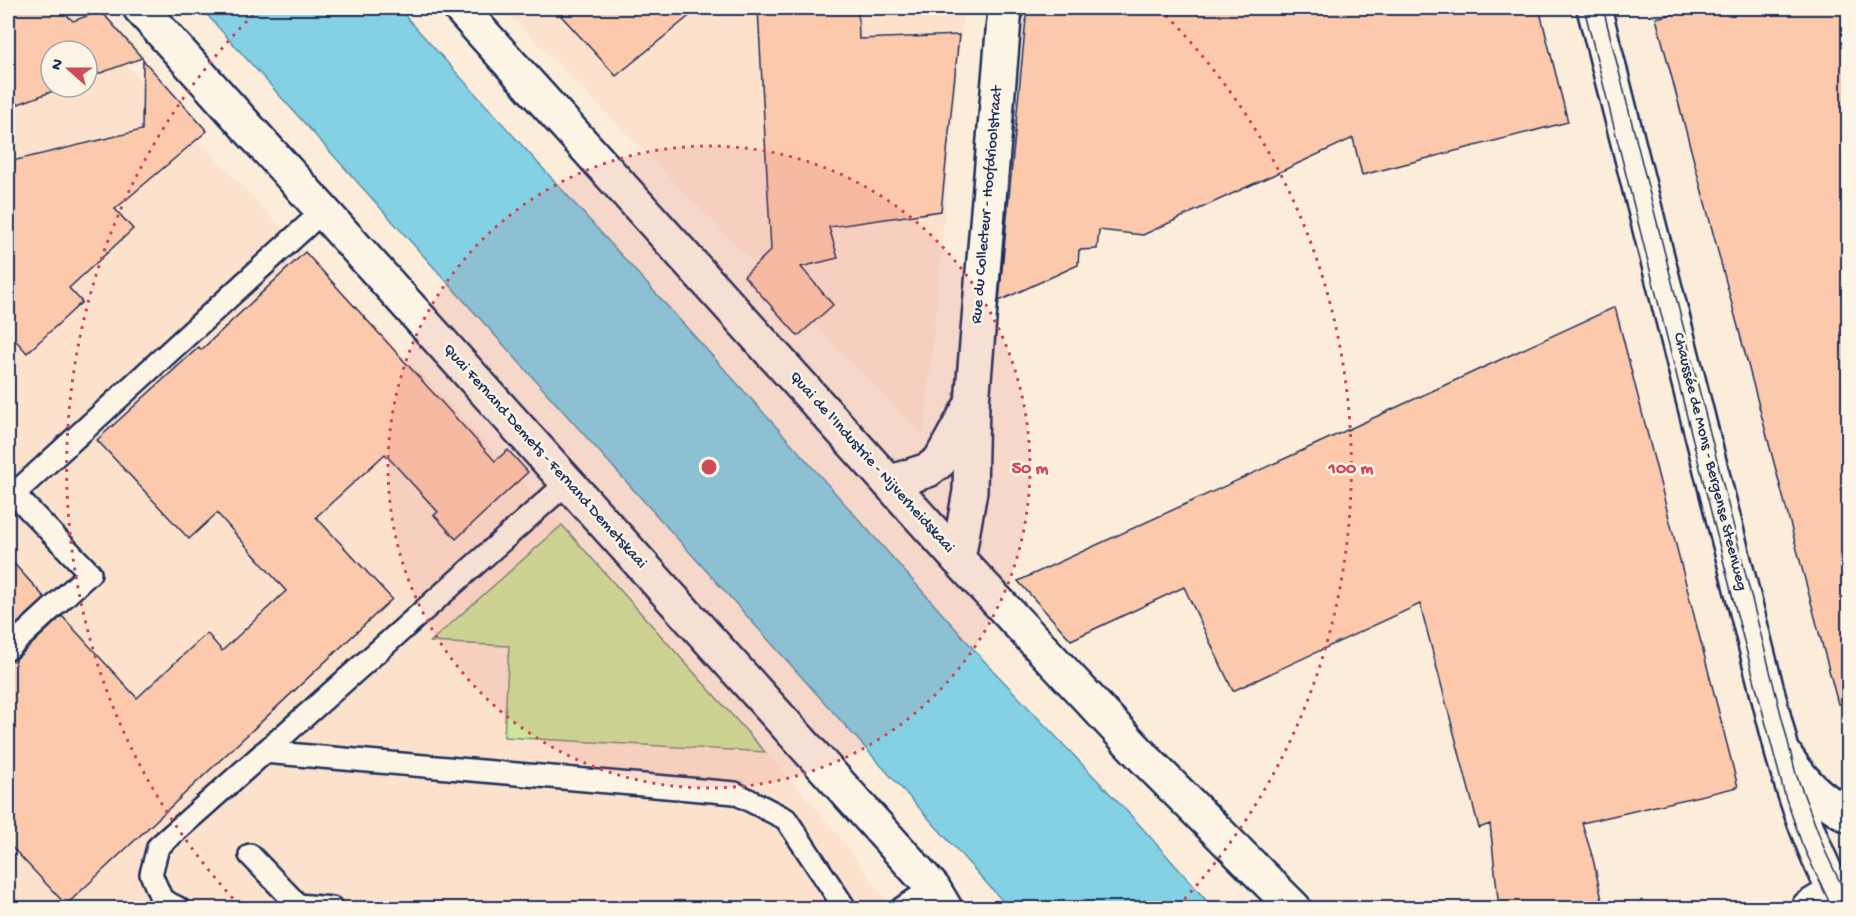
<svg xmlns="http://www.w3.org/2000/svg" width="1856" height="916" font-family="'Gochi Hand',sans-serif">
	<rect width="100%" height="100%" fill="#fcecda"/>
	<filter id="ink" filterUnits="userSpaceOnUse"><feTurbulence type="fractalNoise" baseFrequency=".0167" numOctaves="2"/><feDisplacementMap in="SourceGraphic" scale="12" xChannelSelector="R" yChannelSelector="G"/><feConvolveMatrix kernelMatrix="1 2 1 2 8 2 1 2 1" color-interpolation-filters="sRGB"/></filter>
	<g filter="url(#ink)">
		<!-- built -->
		<path fill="#fce2cc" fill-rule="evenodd" d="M8 8H72L521 479 819 812 848 848 891 908H86L66 905 63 908H8ZM51 51H87V87H51Z
			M503 8H963L924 436Z"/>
		<!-- green -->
		<path fill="#cde59a" stroke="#748a7c" stroke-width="1.5" d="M562 525 765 752 504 737 509 646 430 642Z"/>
		<!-- water -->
		<path fill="#84d1e4" stroke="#5a90ae" stroke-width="1.5" d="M201 8H398L790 442 986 663 1136 821 1213 908H1009Z"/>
		<!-- building -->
		<path fill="#fcc9ac" stroke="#1b2f5e" stroke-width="1.5" d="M8 8H59L73 21 101 11 142 58 87 78V51H51V87H64L8 108Z
			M554 8H699L616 76Z
			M758 8H858L859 39 959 35 941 211 829 227 838 258 801 267 833 305 798 336 744 276 771 250Z
			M1027 8H1539L1568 122 1362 175 1353 138 1143 235 1099 230 1097 249 1079 250 1078 265 999 301Z
			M1697 8H1848V703L1838 704 1656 18Z
			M143 60 207 131 115 209 133 229 69 288 82 302 27 353 8 332V226L12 222 8 201V162L142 130Z
			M305 252 495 461 508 450 528 472 456 539 434 515 438 512 385 454 316 517 392 599 66 905 8 843V661L17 658 62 616 137 698 207 633 222 651 286 591 217 513 189 539 97 440 199 347 201 350Z
			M1615 307 1738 787 1582 823 1593 859 1604 909H1499L1490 824 1479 828 1420 604 1233 691 1184 587 1071 640 1018 581Z
			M8 557 45 598 8 632Z"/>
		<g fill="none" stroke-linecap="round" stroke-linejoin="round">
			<defs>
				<path id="service" d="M8 649 90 573 14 494 323 211
					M264 752 735 793 786 819 845 908
					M250 855 298 905 332 908
					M178 908 162 900 151 874 158 847 568 482
					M902 908 933 888"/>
				<path id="minor" d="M460 8 958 559
					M889 483 928 470 940 461 972 403
					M1782 752C1798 807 1816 859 1844 908"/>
				<path id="tertiary" d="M140 8 933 888 945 908"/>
				<path id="secondary" d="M1005 8 972 403 970 491 958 559 1147 761 1294 908
					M1594 8 1782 750C1801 781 1817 797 1848 815
					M1808 908 1848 884"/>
			</defs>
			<!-- service casing -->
			<use href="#service" stroke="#1b2f5e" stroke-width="26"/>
			<!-- minor casing -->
			<use href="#minor" stroke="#1b2f5e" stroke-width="38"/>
			<!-- tertiary casing -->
			<use href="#tertiary" stroke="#1b2f5e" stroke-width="38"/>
			<!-- secondary casing -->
			<use href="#secondary" stroke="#1b2f5e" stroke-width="38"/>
			<!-- service -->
			<use href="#service" stroke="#fcf5e5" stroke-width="21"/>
			<!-- minor -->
			<use href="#minor" stroke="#fcf5e5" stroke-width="33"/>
			<!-- tertiary -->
			<use href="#tertiary" stroke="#fcf5e5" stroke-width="33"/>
			<!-- secondary -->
			<use href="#secondary" stroke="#fcf5e5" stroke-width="33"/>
			<!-- tram -->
			<path stroke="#1b2f5e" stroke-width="1.5" d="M1584 8 1736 611 1785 796 1802 844 1832 908
				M1603 8 1796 774 1826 853 1848 899"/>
		</g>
	</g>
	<!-- distance rings -->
	<circle cx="709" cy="467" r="321" fill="#d1495b" fill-opacity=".12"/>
	<g fill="none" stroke="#d1495b" stroke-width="3" stroke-dasharray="3 6">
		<circle cx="709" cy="467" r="321"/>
		<path d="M239 905A642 642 0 0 1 259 9M1159 9A642 642 0 0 1 1179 905"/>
	</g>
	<g text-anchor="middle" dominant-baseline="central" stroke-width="5" stroke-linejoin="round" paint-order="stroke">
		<!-- street labels -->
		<g font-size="16" fill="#1b2f5e" stroke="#fcf5e5">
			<text transform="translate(988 205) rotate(-85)">Rue du Collecteur - Hoofdrioolstraat</text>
			<text transform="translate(544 457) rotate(48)">Quai Fernand Demets - Fernand Demetskaai</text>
			<text transform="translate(1709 462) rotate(76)">Chaussée de Mons - Bergense Steenweg</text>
			<text transform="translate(871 463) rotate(48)">Quai de l'Industrie - Nijverheidskaai</text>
		</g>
	</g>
	<circle cx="709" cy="467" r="9" fill="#d1495b" stroke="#fcf5e5" stroke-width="3"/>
	<g font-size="18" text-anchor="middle" font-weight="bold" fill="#d1495b" stroke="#fcf5e5" stroke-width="5" stroke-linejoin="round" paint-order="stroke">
		<text x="1030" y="473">50 m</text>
		<text x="1351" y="473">100 m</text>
	</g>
	<!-- margin -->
	<rect width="1856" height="916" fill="none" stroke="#fcf5e5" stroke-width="30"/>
	<rect x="15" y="15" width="1826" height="886" fill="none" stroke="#1b2f5e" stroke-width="2" filter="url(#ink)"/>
	<!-- north arrow -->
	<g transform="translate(69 69) rotate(291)"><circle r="28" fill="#fcf5e5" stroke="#a2a6af" stroke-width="1.5"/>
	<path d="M0-4.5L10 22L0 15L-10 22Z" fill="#d1495b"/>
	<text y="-9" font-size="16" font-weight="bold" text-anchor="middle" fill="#1b2f5e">N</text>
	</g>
</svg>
